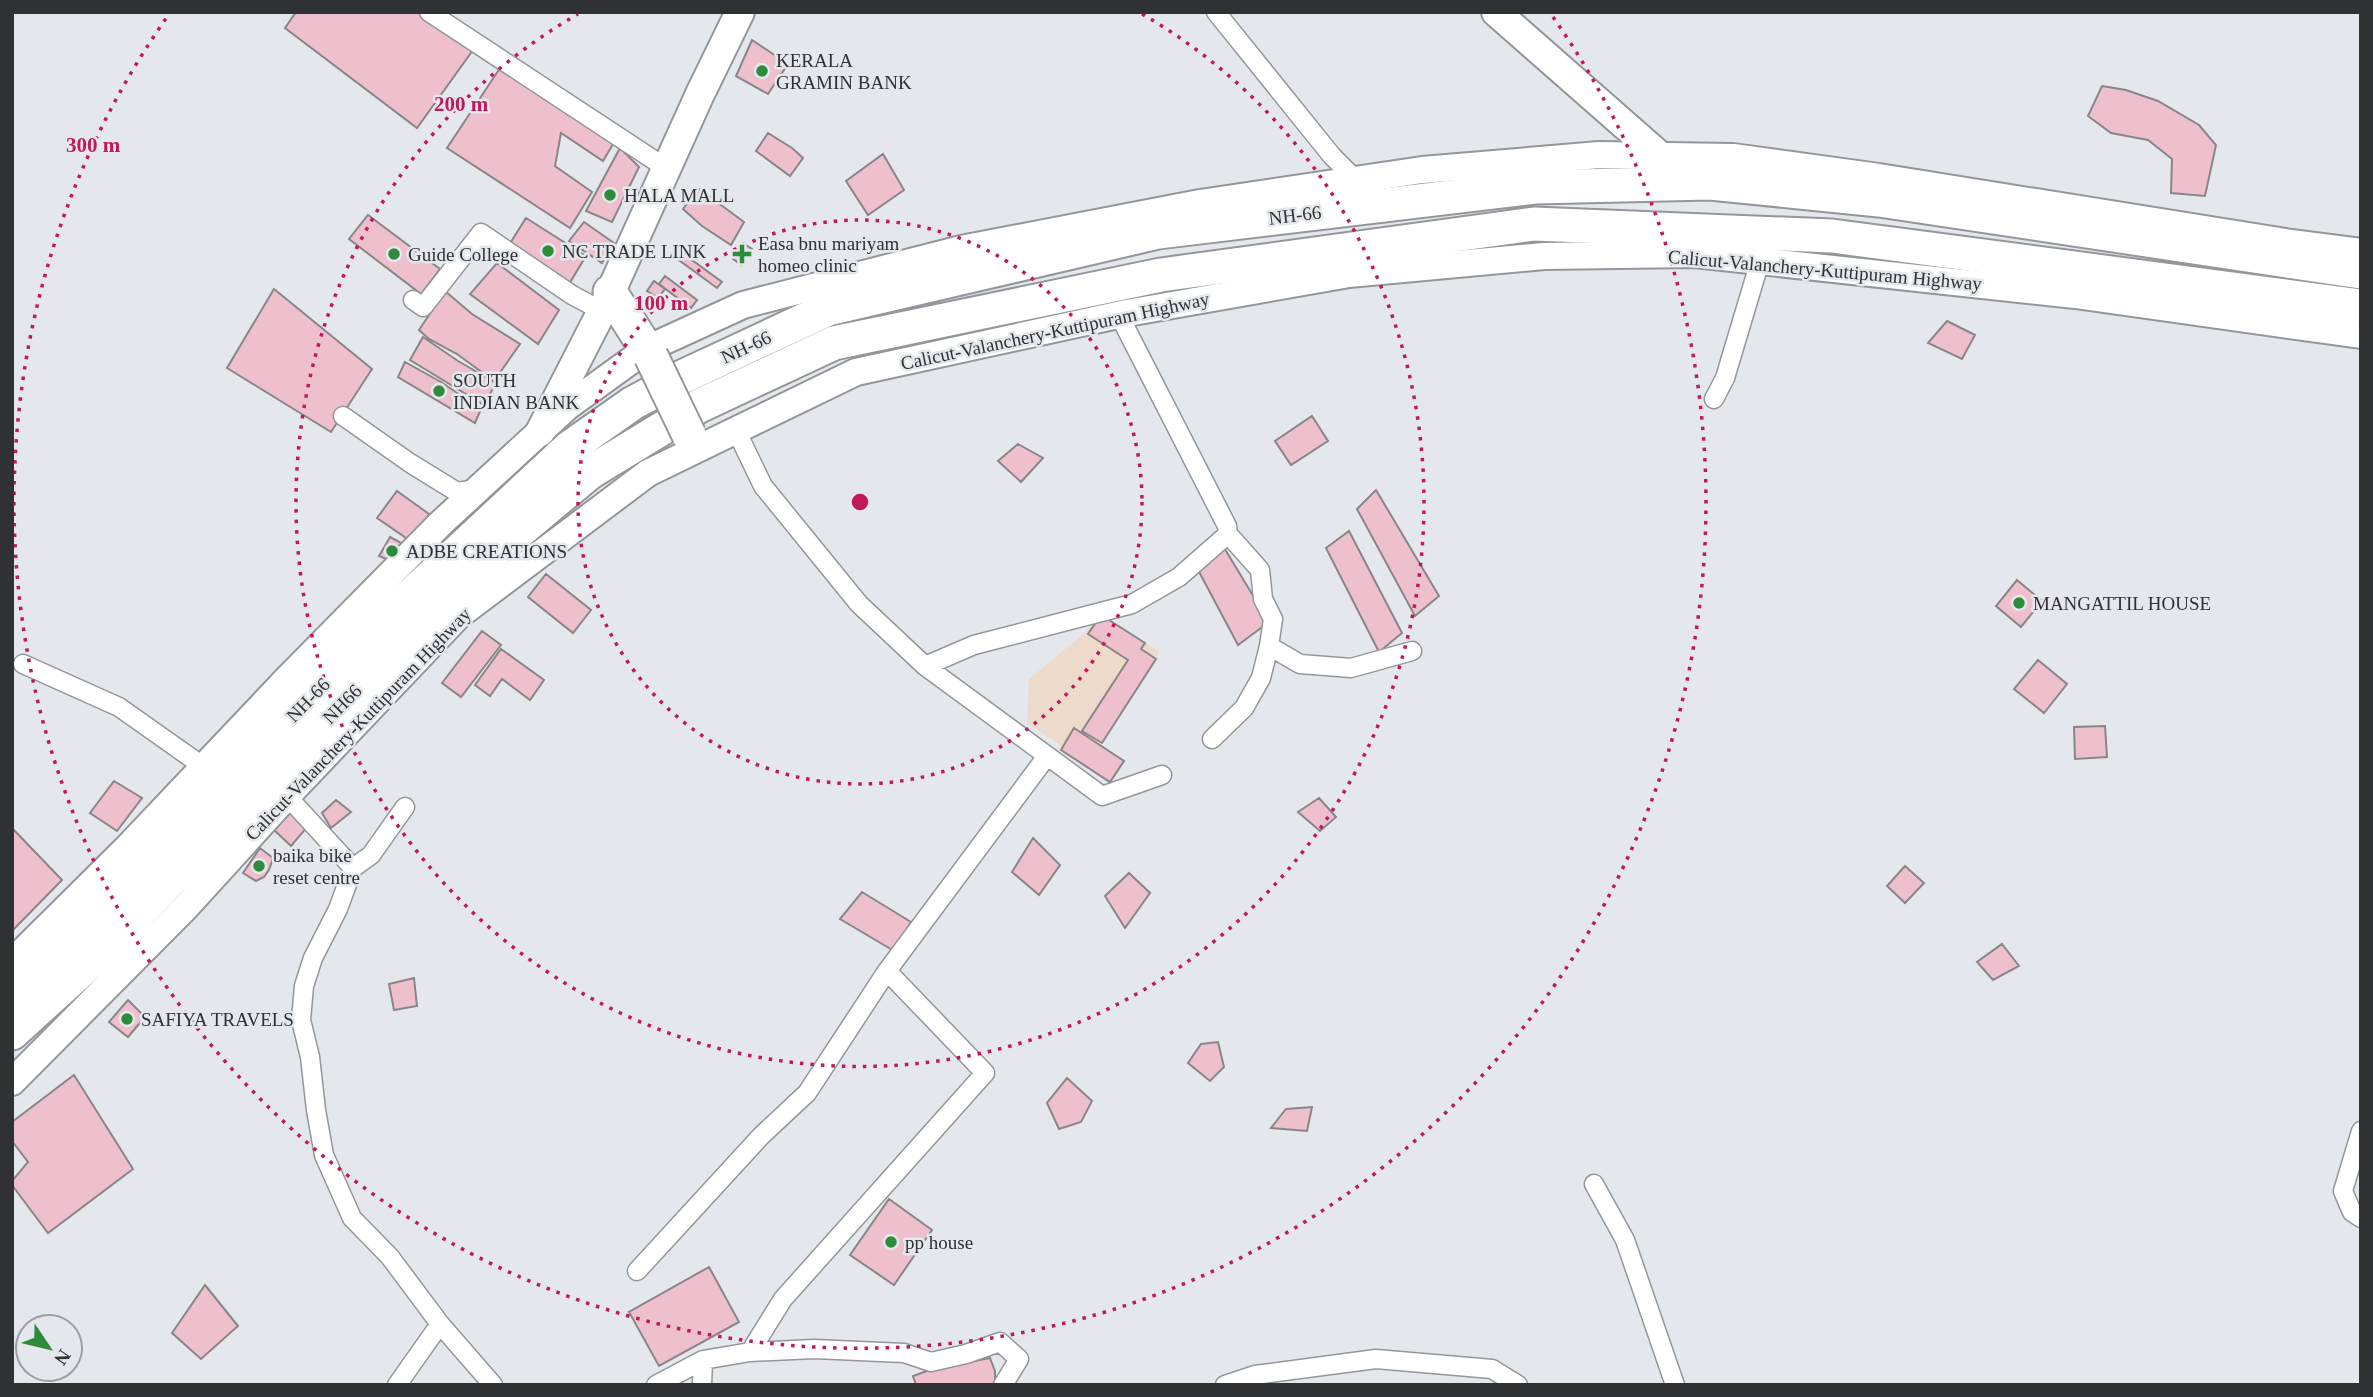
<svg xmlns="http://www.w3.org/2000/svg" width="2373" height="1397" font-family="Georgia,serif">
	<rect width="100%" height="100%" fill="#e4e8ec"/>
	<!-- education -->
	<path fill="#eddaca" d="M1099 612 1159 652 1097 745 1107 776 1027 723 1029 679 1086 632Z"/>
	<!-- building -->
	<path fill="#eec0ce" stroke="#8a8587" stroke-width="2" d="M296 12H433L478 43 417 128 285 28Z
		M752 40 788 64 768 94 736 76Z
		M504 62 619 134 603 161 561 133 555 166 592 192 570 228 447 148Z
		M2102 86 2126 90 2158 101 2199 125 2216 145 2205 196 2171 193 2172 159 2148 140 2111 133 2088 116Z
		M768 133 792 148 803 158 790 176 756 151Z
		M620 148 639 167 612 222 586 211Z
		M883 154 904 190 868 215 846 181Z
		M698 188 744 222 731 245 702 226 683 209Z
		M368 215 440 269 421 294 349 239Z
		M526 218 586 256 569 284 509 245Z
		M584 222 614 243 602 263 569 241Z
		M743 243 752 249 741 265 732 258Z
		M681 252 722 282 717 288 676 258Z
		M497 263 559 310 538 344 470 294Z
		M665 276 697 300 691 308 659 284Z
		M654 281 665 289 658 298 647 291Z
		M274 289 372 369 331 432 227 368Z
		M445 291 472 314 520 344 494 381 457 354 429 339 419 330Z
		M1947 321 1975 335 1962 359 1928 343Z
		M423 337 458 361 496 383 484 405 410 360Z
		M405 362 441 382 481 409 475 423 398 377Z
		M1312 416 1328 441 1291 465 1275 441Z
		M1018 444 1043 458 1021 482 998 461Z
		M1376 490 1439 596 1415 616 1357 509Z
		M397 491 429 514 412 542 377 518Z
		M1349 531 1402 633 1379 652 1326 548Z
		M390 537 407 546 395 563 379 556Z
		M1223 546 1269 622 1238 645 1197 568Z
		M546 574 591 610 573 633 528 597Z
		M2017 580 2042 601 2021 627 1996 606Z
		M1101 615 1145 643 1141 649 1156 659 1102 743 1082 731 1128 660 1088 634Z
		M482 631 501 645 461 697 442 683Z
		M501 649 544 680 530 700 502 679 490 696 475 685Z
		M2038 660 2067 684 2044 713 2014 689Z
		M2105 726 2107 757 2075 759 2074 727Z
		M1074 728 1124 761 1110 782 1061 750Z
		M114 781 142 798 117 831 90 813Z
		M1319 798 1336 817 1320 831 1298 812Z
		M336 800 351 812 331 828 322 813Z
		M291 812 308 826 291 846 272 828Z
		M12 828 62 880 12 931Z
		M1033 838 1060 865 1039 895 1012 872Z
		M260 848 273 858 269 870 264 877 256 881 243 873Z
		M1905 866 1924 883 1905 903 1887 886Z
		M1129 873 1150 893 1125 928 1105 896Z
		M862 892 911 922 894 951 840 919Z
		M2002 944 2019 966 1993 980 1977 962Z
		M414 978 417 1006 394 1010 389 984Z
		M128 1000 145 1017 128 1037 109 1022Z
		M1218 1042 1224 1067 1210 1081 1188 1063 1201 1044Z
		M74 1075 133 1169 48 1233 12 1185V1181L28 1162 12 1141V1122Z
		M1067 1078 1092 1101 1081 1122 1059 1129 1047 1103Z
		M1312 1107 1307 1131 1271 1128 1286 1109Z
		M889 1199 932 1230 894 1285 850 1255Z
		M709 1267 739 1322 659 1366 629 1312Z
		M205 1285 238 1326 201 1359 172 1333Z
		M990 1358 995 1371V1385H916L913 1376 932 1369Z"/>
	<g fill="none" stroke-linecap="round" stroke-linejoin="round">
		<defs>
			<path id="street" d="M429 12 666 168
				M1216 12 1332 156 1356 180
				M413 300 423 307 481 233 572 295 602 311
				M1714 399 1725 378 1760 261
				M343 416 410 463 457 492 480 488
				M736 430 763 486 859 604 925 666 1102 796 1162 775
				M1228 534 1260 570 1263 599 1273 619 1269 646 1300 664 1351 668 1412 651
				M23 664 119 707 204 767
				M925 666 974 645 1132 604 1179 577 1228 534 1227 526 1119 315
				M1212 739 1244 708 1261 678 1269 646
				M287 796 353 868 338 909 313 958 304 986 301 1020 310 1057 316 1110 324 1155 352 1218 390 1257 440 1324 493 1385
				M353 868 371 855 405 807
				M2361 1131 2343 1191 2352 1212 2361 1218
				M1594 1184 1625 1240 1675 1385
				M637 1271 761 1136 807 1093 887 971 1047 756
				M750 1352 783 1299 985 1073 887 971
				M397 1385 440 1324
				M656 1385 703 1360 750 1352 814 1349 904 1353 931 1362 966 1354 1000 1342 1019 1359 1003 1385
				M702 1385 703 1360
				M1225 1385 1255 1375 1376 1359 1492 1369 1518 1385"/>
			<path id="secondary" d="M12 962 127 848 288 678 441 523 568 406 647 349 743 305 961 249 1200 203 1422 170 1599 155 1733 157 1879 177 2291 243 2361 252
				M12 1082 186 907 287 796 459 615 648 473 856 372 1127 313 1349 274 1544 256 1694 254 2075 295 2361 335"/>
			<path id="primary" d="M1496 12 1660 156
				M540 432 602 311 700 94 740 12"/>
			<path id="highway" d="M610 292 651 356
				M12 994 76 936 392 613 569 448 633 403 680 378 828 309 1158 232 1535 187 1710 183 1879 200 2361 272
				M12 1033 98 955 467 575 589 473 699 406 834 343 1161 275 1534 224 1832 236 2361 306"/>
		</defs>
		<!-- street casing -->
		<use href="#street" stroke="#93969a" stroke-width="21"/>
		<!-- secondary casing -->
		<use href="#secondary" stroke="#93969a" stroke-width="30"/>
		<!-- primary casing -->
		<use href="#primary" stroke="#93969a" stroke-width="32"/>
		<!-- highway casing -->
		<use href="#highway" stroke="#93969a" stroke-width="37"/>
		<!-- street -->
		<use href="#street" stroke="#fff" stroke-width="18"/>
		<!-- secondary -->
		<use href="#secondary" stroke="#fff" stroke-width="26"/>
		<!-- primary -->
		<use href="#primary" stroke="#fff" stroke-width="28"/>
		<!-- highway -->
		<use href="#highway" stroke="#fff" stroke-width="33"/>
		<defs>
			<path id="highway-bridge" d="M651 356 689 435"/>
		</defs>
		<!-- highway-bridge casing -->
		<use href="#highway-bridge" stroke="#93969a" stroke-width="37" stroke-linecap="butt"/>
		<!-- highway-bridge -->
		<use href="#highway-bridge" stroke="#fff" stroke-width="33"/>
	</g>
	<!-- distance rings -->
	<g fill="none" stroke="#c2185b" stroke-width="3.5" stroke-dasharray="3.5 7">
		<circle cx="860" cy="502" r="282"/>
		<path d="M1142 14A564 564 0 1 1 578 14"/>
		<path d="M1553 17A846 846 0 1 1 167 17"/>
	</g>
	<!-- markers -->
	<g fill="#2f8b3c" stroke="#e4e8ec" stroke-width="2.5">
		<circle cx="762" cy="71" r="7"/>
		<circle cx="610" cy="195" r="7"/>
		<circle cx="548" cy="251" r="7"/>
		<circle cx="394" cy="254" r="7"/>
		<path d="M738.5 243.5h7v7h7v7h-7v7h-7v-7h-7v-7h7z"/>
		<circle cx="439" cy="391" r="7"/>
		<circle cx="392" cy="551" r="7"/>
		<circle cx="2019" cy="603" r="7"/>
		<circle cx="259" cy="866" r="7"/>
		<circle cx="127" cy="1019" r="7"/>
		<circle cx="891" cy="1242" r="7"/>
	</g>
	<g text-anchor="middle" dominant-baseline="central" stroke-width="5" stroke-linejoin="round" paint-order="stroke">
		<!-- poi labels -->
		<g font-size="19" fill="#2f3132" stroke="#e4e8ec" text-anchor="start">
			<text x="776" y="60">KERALA<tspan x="776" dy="22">GRAMIN BANK</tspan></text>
			<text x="624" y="195">HALA MALL</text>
			<text x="758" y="243">Easa bnu mariyam<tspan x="758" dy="22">homeo clinic</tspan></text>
			<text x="562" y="251">NC TRADE LINK</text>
			<text x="408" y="254">Guide College</text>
			<text x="453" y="380">SOUTH<tspan x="453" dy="22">INDIAN BANK</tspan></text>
			<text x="406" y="551">ADBE CREATIONS</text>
			<text x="2033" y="603">MANGATTIL HOUSE</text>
			<text x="273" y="855">baika bike<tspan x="273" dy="22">reset centre</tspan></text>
			<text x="141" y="1019">SAFIYA TRAVELS</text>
			<text x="905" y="1242">pp house</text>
		</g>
		<!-- street labels -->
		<g font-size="19" fill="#2f3132" stroke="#e4e8ec">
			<text transform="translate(1295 215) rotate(-7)">NH-66</text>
			<text transform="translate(1825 270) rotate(5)">Calicut-Valanchery-Kuttipuram Highway</text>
			<text transform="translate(1055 331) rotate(-12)">Calicut-Valanchery-Kuttipuram Highway</text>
			<text transform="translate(746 347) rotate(-25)">NH-66</text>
			<text transform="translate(308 700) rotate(-46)">NH-66</text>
			<text transform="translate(342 704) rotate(-46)">NH66</text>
			<text transform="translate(358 724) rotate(-46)">Calicut-Valanchery-Kuttipuram Highway</text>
		</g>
	</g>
	<circle cx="860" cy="502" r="10" fill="#c2185b" stroke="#e4e8ec" stroke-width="3.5"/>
	<g font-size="21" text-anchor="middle" font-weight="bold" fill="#c2185b" stroke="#e4e8ec" stroke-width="5" stroke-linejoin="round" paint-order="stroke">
		<text x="461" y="111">200 m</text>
		<text x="93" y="152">300 m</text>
		<text x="661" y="310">100 m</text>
	</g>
	<!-- border -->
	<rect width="2373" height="1397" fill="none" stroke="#2f3132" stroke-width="28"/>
	<!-- north arrow -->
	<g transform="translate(49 1348) rotate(125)"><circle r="33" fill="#e4e8ec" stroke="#9c9fa2" stroke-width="2"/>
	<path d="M0-5L12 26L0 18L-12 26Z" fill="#2f8b3c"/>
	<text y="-10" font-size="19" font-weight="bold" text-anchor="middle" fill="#2f3132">N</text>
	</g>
</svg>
